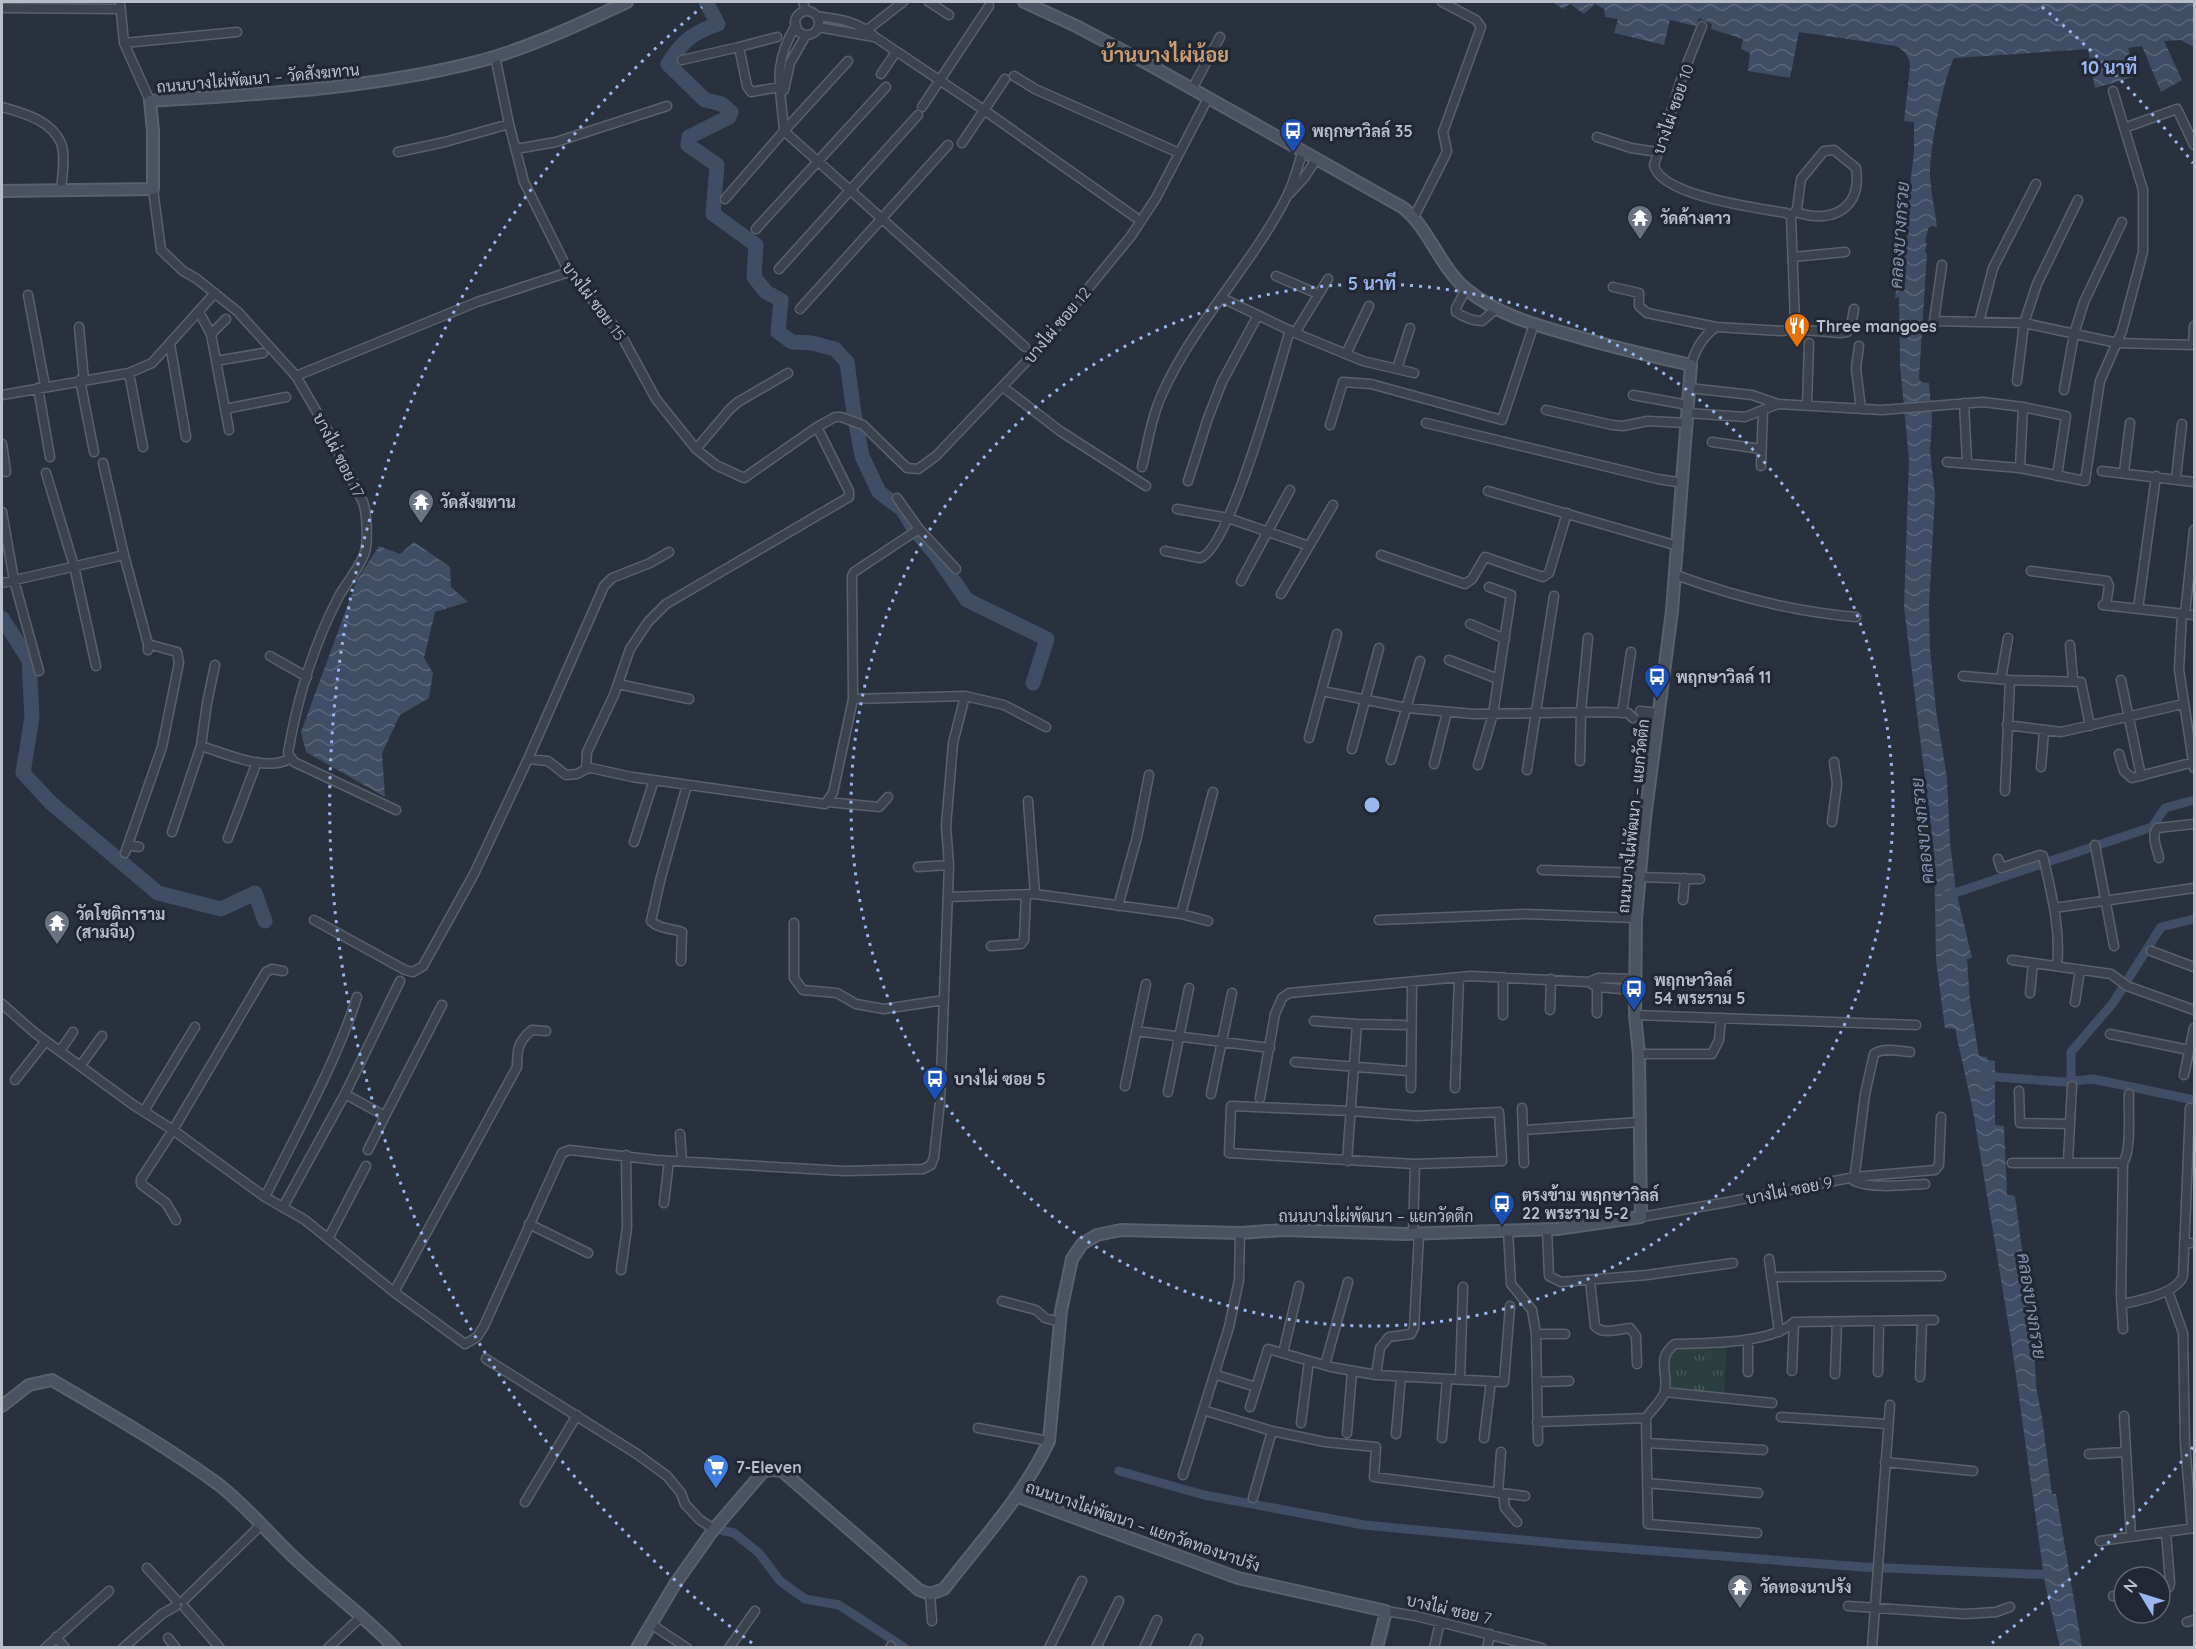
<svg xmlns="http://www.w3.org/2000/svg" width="2196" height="1649" font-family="Quicksand,Sarabun,sans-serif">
	<defs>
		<pattern id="grass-tufts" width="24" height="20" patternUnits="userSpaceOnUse" patternTransform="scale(1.5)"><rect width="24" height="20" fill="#2b3e40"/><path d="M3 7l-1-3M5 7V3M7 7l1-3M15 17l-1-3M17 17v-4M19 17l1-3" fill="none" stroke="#48585a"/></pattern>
		<pattern id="water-waves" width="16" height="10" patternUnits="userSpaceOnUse" patternTransform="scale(1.5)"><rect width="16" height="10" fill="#404e65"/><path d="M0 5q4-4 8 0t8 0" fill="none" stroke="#5a667a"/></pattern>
	</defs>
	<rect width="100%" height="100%" fill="#29313e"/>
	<!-- grass -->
	<path fill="url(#grass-tufts)" d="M1727 1343 1724 1398 1665 1392 1667 1352Z"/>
	<!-- water -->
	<path fill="url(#water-waves)" d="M1552 2H2194V47L2181 40 2164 41 2182 80 2161 92 2142 46 2128 48 2137 76 2095 88 2088 49 1954 58C1943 79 1929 152 1930 176 1931 193 1935 210 1937 227L1931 226 1928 229 1925 242 1927 243 1925 252 1927 253 1919 378 1921 382 1929 383 1932 420 1930 451 1935 495 1929 607 1930 649 1936 710 1947 778 1950 843 1956 891 1972 958 1967 959 1970 1001 1979 1056 1987 1057V1060L1995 1061V1125L2004 1126 2007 1195 2015 1196 2034 1341 2036 1387 2042 1417 2052 1494H2056L2082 1647H2060L2045 1584 2011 1340 1973 1111 1955 1029 1945 1028 1936 960 1934 852 1904 607 1909 459 1900 365 1899 297 1895 298 1900 259 1904 257 1908 228H1905L1914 152V122L1904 121 1910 67C1910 57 1905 51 1896 46L1799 32 1790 78 1748 71 1750 53 1741 49 1743 39 1711 29 1712 24 1699 18 1696 26 1670 20 1664 45 1614 33 1618 19 1605 17 1604 9 1595 4 1584 14 1570 4 1563 9Z
		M414 542 450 567 451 587 468 602 435 612 424 658 433 673 429 698 400 715 382 753 385 797 306 752 301 732 357 580 379 546 400 554Z"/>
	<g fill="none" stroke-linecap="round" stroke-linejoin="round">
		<!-- canal -->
		<path stroke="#404e65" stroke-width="9" d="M1946 896 2152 827 2165 808 2194 800
			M1982 1076 2064 1082 2093 1079 2194 1100
			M2071 1081V1052L2113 1003 2161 927 2194 919
			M1119 1471 1204 1495 1364 1525 1566 1544 1863 1567 2054 1575
			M720 1530 734 1533 759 1553 780 1581 805 1599 839 1605 905 1648"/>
		<!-- river -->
		<path stroke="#404e65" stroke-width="15" d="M706 2 718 24C694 32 682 41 668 64L705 100 722 104 731 112 729 117 689 137 688 145 717 165 713 214 756 245 754 277 766 292 781 300 778 332 792 342 812 343 835 349 847 362 854 413 862 456 879 492 902 509 915 530 936 555 967 600 1047 639 1033 683
			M2 618 29 660 32 717 23 773 51 803 158 893 221 909 255 893 265 921"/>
		<defs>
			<path id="street" d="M120 2 124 43 150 101
				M803 2 806 11
				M929 2 949 15
				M2 8 120 9
				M795 23a12 12 0 1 1 24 0a12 12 0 1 1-24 0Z
				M817 16C839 19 858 21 875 37L984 110 1135 217
				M1702 26 1683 74 1654 165C1660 196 1758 208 1786 213L1791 216
				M818 27 874 37
				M863 33 903 2
				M124 43 237 32
				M739 47 777 37
				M495 56 509 124 524 182 569 272 620 333 656 399 696 449 716 465 744 478 817 427 835 417H841L863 425 907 468 918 469 936 456 1041 346 1131 236 1156 198 1208 98
				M682 60 739 47 747 86 751 92 785 86
				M848 61 784 131 1025 347
				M881 74 896 52
				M1014 76 1035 89 1179 153
				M1192 89 1220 37
				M784 90 790 63 806 35
				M2 107C23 113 51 120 61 143 66 156 62 176 61 190
				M922 107 989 6
				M2124 128 2177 109 2194 145
				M1597 137 1631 148 1658 152
				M962 143 1005 79
				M516 149 556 142 667 106
				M398 152 445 142 509 124
				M153 189 161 250 183 271 197 279 238 312 296 376 329 433 363 502C367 513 368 541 365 552 361 566 346 583 339 596 314 644 297 700 288 753L294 762 396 810
				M1289 194 1304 178 1317 158
				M725 199 784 131C781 88 771 66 796 25
				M1791 216 1797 209 1801 179 1824 151 1834 150 1856 168C1862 209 1832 224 1796 212
				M1791 216 1795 322 1792 329
				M1414 217 1445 156 1447 151 1443 132 1481 27 1476 20 1442 2
				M756 229 886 87
				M1793 257 1845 252
				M1942 265 1934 321 2024 323 2117 343 2194 345
				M779 269 918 115
				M1276 276 1318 294
				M1613 287 1639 293V306L1647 313 1716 327
				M1466 289 1456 308V312C1465 318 1472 321 1482 321L1497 308
				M28 295 45 386
				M1222 298 1295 333 1363 361 1414 373
				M800 309 948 145
				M199 312 211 334 229 430
				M1979 322 1993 268 2036 184
				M79 327 84 380
				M1295 333 1328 279
				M211 334 226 319
				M170 344 186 437
				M2193 345 2194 326
				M1859 346 1856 368 1861 409
				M1346 354 1369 306
				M216 361 263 353
				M1691 365C1695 350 1702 337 1716 327L1782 331 1792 329 1840 333 1847 332 1851 327 1854 309
				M1397 369 1410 328
				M129 373 143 447
				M296 376 477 302 569 272
				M80 380 94 452
				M2017 381 2024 323 2037 284 2078 200
				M1003 387 1060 431 1146 486
				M38 388 50 457
				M2064 390 2074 334 2084 302 2122 222
				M2 395 129 373 152 363 215 293
				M1633 395 1688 405
				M1964 403 1967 462
				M1778 404 1882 410 1983 402 2023 407 2020 468
				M1807 406 1809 343
				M2023 407 2066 416 2057 476
				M225 409 286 397
				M1546 410 1612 425 1623 426 1648 421 1688 423
				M1688 413 1745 417 1778 404 1752 395 1689 388
				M1426 423 1658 479 1683 483
				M1330 425 1343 382 1371 384 1502 420 1534 324
				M1712 442 1761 449
				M2 444 6 472
				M696 449 730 409 738 402 788 373
				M1947 462 2020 468 2085 481 2100 381 2122 331 2143 252V190L2113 91
				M103 463 124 555 148 644
				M1761 466 1763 410
				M1142 467C1148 442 1152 415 1163 392 1195 322 1251 266 1286 198 1294 183 1298 166 1303 150
				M2102 471 2194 482
				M2124 472 2130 423
				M46 473 74 566 96 666
				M2176 478 2182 424
				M1188 481 1208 418 1222 382 1258 315
				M1488 491 1678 546
				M897 498 919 529
				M1177 509 1228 518 1309 546
				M2 512 14 580 39 671
				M1165 551 1200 558C1230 550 1279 366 1290 330
				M1381 555 1465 584 1472 579 1485 557 1543 577 1549 573 1567 513
				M2031 571 2107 581 2109 586 2106 605
				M1676 575C1733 596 1796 612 1856 617
				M1241 581 1290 490
				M2 583 124 555
				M1281 594 1333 505
				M2103 605 2194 615
				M2138 609 2156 476
				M2182 613 2179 670 2194 768
				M2185 614 2194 530
				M1470 624 1505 639
				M2070 645 2073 680
				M270 656 307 677
				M1449 660 1498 679
				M1963 676 2010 680
				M2001 679 2008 638
				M2121 680 2141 776
				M618 684 689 699
				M1322 691 1407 708 1474 714 1604 712 1628 713 1633 718
				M965 696 1004 705 1046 727
				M1640 711 1659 713
				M1622 713 1631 652
				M1641 718 1658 720
				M2007 725 2061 732 2183 704
				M1309 738 1337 634
				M201 746C227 754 267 773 291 758
				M1352 749 1379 648
				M2119 754 2124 771 2132 778 2194 762
				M528 759 548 761 566 775 577 774 586 769 591 768 632 777 825 804 833 793 853 699 852 576 854 572 919 529 956 569
				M1391 760 1420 661
				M1580 761 1581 711 1588 638
				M1434 764 1447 712
				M1478 765 1493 714 1511 595 1489 587
				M2041 767 2044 731
				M586 769 587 752 614 695 630 649 648 622 666 604 849 497V491L817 427
				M1527 770 1554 596
				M2005 791 2010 680 2081 682 2090 726
				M1028 801 1035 894
				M828 802 879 807 888 797
				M1832 822 1837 784 1834 762
				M172 832 201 746 207 703 215 665
				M228 838 257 762
				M634 842 654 780
				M128 845 139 847
				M2095 845 2114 946
				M125 853 162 747 179 663 177 652 148 644V650
				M2159 858C2157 848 2151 837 2157 828L2194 824
				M1998 859 2001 868 2040 855 2043 856C2051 892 2061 929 2057 966
				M918 867 949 865
				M1542 870 1640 873
				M1640 877 1700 879
				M948 897 1035 894 1181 914 1208 921
				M1683 900 1685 878
				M1118 906 1137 837 1149 775
				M2054 908 2194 888
				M1181 914 1213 792
				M314 920 405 970 413 972 423 966 474 874 528 759 604 586 612 578 650 563 669 552
				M1379 920 1525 914 1636 918
				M794 923V978L803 990 837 993 856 1004 884 1009 944 1000
				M991 946 1021 944 1024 940 1026 895
				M2151 951 2194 967
				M2012 960 2111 974 2127 986 2194 1010
				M681 961 682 932C672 928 660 930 651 921L661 877 687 785
				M1503 977V1015
				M1589 982 1597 987 1635 990
				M1597 984V1013
				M2030 993 2033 963
				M2075 1002 2080 970
				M2 1004 35 1033 132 1104 173 1130 265 1197 305 1220 394 1292 465 1344 477 1337 484 1326 562 1153 570 1150 656 1160 845 1171 923 1169 931 1165 934 1157 940 1102 949 865 946 826 953 743 965 696 853 699
				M1550 1010 1551 979
				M1635 1015 1916 1025
				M1314 1021 1357 1024 1347 1161
				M1357 1024 1404 1025
				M1136 1031 1270 1048
				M2110 1034 2189 1050
				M60 1051 73 1032
				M1910 1052C1899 1051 1882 1047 1874 1054L1865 1094 1854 1181C1871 1189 1906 1185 1925 1184
				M1639 1054H1712L1719 1040 1721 1018
				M1295 1062 1408 1071
				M81 1065 102 1036
				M2184 1075 2194 1028
				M15 1080 46 1041
				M1125 1086 1146 984
				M1411 1088 1412 982
				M1455 1088 1459 977
				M2019 1091 2020 1123 2070 1124
				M1168 1092 1189 988
				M345 1094 385 1116 442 1005
				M1211 1094 1232 993
				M1260 1098 1275 1014 1282 998 1289 993 1471 976 1589 982 1598 978 1635 979
				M1231 1106 1351 1111 1416 1116 1499 1112 1502 1161 1415 1164 1229 1153Z
				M1522 1108 1524 1163
				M144 1111 195 1027
				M1523 1130 1640 1122
				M680 1134 682 1161
				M368 1150 385 1116
				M2068 1161 2072 1086
				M2012 1163H2123
				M265 1197C296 1134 336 1063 357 997
				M664 1203 669 1161
				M283 1207 345 1094 400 981
				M1641 1217 1728 1202 1854 1177 1935 1170 1939 1165 1941 1117
				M176 1220 166 1203 141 1184V1179L173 1130 266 972 272 969 283 971
				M529 1224 588 1253
				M1547 1229 1549 1276 1561 1282 1647 1275 1733 1263
				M1508 1230 1511 1284 1532 1310 1536 1334 1538 1441
				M1413 1234 1415 1164
				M329 1237 366 1166
				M2184 1243H2194
				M1769 1259 1779 1332
				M621 1270 627 1228 626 1155
				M1771 1277 1941 1276
				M1590 1281 1595 1326C1602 1335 1619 1329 1630 1328L1636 1336 1637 1364
				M2168 1291 2183 1333 2185 1443 2192 1528
				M394 1292 517 1067C517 1050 518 1041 532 1030L546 1031
				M1002 1301 1036 1310 1045 1318 1060 1322
				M2122 1304C2138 1301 2178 1293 2183 1276L2190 1108
				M2123 1329 2121 1296 2123 1163C2132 1150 2128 1110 2129 1094
				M1536 1334H1565
				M1283 1353 1299 1286
				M486 1359 637 1454 667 1476 681 1493 685 1504 700 1520 714 1529
				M1325 1365 1348 1282
				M1792 1371 1794 1322
				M1748 1372V1339
				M1878 1372 1879 1321
				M1835 1374 1837 1322
				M1376 1375 1380 1348 1389 1337 1411 1334 1414 1328 1419 1234
				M1220 1376 1256 1387
				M1920 1377 1922 1321
				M1460 1379 1463 1287
				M1537 1382 1569 1381
				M1665 1392 1772 1403
				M1250 1407 1268 1349 1331 1367 1376 1375 1504 1382 1510 1306
				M1203 1410 1272 1431 1325 1442 1376 1447 1374 1477 1525 1496
				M2124 1416 2131 1536
				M1781 1417 1888 1424
				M1646 1418 1648 1524 1757 1533
				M1537 1422 1646 1418C1651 1410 1664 1399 1665 1390 1668 1371 1656 1358 1675 1344 1705 1343 1772 1344 1794 1322L1934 1320
				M1301 1423 1309 1361
				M978 1428 1049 1441
				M1347 1433 1352 1371
				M1396 1434 1401 1376
				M1442 1438 1447 1379
				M1484 1438 1491 1381
				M1647 1443 1763 1450
				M2089 1454 2126 1452
				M1885 1462 1973 1471
				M1183 1475 1229 1327 1239 1280 1240 1233
				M1647 1483 1758 1493
				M1498 1493 1501 1452
				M1503 1494 1505 1508 1517 1522
				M1253 1498 1272 1431
				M525 1502 577 1415
				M2100 1541 2194 1528
				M147 1568 177 1601
				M2160 1591 2169 1587 2170 1583 2166 1532
				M930 1594 932 1621
				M2113 1596 2124 1595
				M184 1600 262 1524
				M1848 1606 1965 1614 1996 1612 2010 1607
				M185 1608 220 1648
				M1386 1611 1416 1616 1542 1648
				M2187 1622 2194 1620
				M651 1624 687 1648
				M56 1637 65 1648
				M168 1638 176 1648
				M45 1648 109 1591
				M123 1648 162 1614 176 1606
				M328 1648 362 1616
				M729 1648 755 1611
				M890 1648 891 1646
				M1049 1648 1082 1581
				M1096 1648 1119 1601
				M1144 1648 1157 1620
				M1194 1648 1198 1639
				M1434 1648 1440 1622
				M1487 1648 1490 1634
				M1872 1648 1890 1405"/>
			<path id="secondary" d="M2 191 153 189V131L150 101C261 94 372 89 480 61 529 48 582 23 627 2
				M2 1406 29 1385 52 1380C108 1413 166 1446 218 1484 248 1507 272 1538 300 1563 331 1592 365 1617 395 1648
				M1016 1496 1238 1578 1386 1611 1377 1648
				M637 1648 675 1584 714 1529 763 1472 770 1470 782 1471 919 1590 930 1594 944 1589C980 1542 1024 1495 1049 1441L1061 1311 1072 1259 1082 1244 1097 1235 1121 1230 1240 1233 1284 1230 1405 1234 1557 1229 1641 1217 1639 1054 1635 1015 1636 918 1645 818 1672 611 1691 365C1651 356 1611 347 1571 335 1535 325 1496 314 1466 289 1439 266 1428 226 1402 207L1148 64 1076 26 1024 2"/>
		</defs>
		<!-- street casing -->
		<use href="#street" stroke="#5a616c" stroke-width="11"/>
		<!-- secondary casing -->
		<use href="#secondary" stroke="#5a616c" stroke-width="14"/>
		<!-- street -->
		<use href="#street" stroke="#3c434e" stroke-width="8"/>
		<!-- secondary -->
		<use href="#secondary" stroke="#4b5261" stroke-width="10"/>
	</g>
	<!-- distance rings -->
	<g fill="none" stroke="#99b6ed" stroke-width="3" stroke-dasharray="3 6">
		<circle cx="1372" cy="805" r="521"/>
		<path d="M2193 1447A1042 1042 0 0 1 1992 1643M752 1643A1042 1042 0 0 1 702 7M2042 7A1042 1042 0 0 1 2193 163"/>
	</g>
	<!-- icons -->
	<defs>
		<symbol id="bus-pin" viewBox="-11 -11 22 30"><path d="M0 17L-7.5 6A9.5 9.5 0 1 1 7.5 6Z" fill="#1a4fb4" stroke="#212834"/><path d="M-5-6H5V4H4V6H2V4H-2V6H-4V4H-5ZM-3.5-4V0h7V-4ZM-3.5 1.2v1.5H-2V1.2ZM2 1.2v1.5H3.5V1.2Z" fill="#fff"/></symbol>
		<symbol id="temple-pin" viewBox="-11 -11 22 30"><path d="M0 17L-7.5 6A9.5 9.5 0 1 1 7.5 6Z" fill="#6b7280" stroke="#212834"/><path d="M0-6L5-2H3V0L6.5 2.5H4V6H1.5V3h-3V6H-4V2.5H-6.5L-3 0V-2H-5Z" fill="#fff"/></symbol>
		<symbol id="restaurant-pin" viewBox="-11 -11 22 30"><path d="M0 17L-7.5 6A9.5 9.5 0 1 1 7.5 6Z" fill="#e8710a" stroke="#212834"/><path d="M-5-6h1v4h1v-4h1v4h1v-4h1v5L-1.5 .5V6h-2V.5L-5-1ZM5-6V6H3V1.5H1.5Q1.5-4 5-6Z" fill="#fff"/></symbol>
		<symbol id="supermarket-pin" viewBox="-11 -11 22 30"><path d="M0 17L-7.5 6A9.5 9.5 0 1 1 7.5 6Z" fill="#3f7fe0" stroke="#212834"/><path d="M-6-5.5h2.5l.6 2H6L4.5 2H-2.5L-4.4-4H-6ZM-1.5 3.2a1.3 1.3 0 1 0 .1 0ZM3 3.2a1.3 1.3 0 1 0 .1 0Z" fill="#fff"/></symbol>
	</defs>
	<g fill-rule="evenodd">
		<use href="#bus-pin" x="1278" y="116" width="30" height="40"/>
		<use href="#temple-pin" x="1625" y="203" width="30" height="40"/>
		<use href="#restaurant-pin" x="1782" y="311" width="30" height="40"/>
		<use href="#temple-pin" x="406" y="487" width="30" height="40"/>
		<use href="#bus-pin" x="1642" y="662" width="30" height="40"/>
		<use href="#temple-pin" x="42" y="908" width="30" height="40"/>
		<use href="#bus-pin" x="1619" y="974" width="30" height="40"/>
		<use href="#bus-pin" x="920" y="1064" width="30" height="40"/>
		<use href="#bus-pin" x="1487" y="1189" width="30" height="40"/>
		<use href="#supermarket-pin" x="701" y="1452" width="30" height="40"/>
		<use href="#temple-pin" x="1725" y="1572" width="30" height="40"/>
	</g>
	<g text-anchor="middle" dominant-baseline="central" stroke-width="6" stroke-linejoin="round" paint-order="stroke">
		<!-- street labels -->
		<g font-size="16" fill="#b9bec9" stroke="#212834">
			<text transform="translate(258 78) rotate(-5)">ถนนบางไผ่พัฒนา – วัดสังฆทาน</text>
			<text transform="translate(1673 109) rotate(-71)">บางไผ่ ซอย 10</text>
			<text transform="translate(594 301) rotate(53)">บางไผ่ ซอย 15</text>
			<text transform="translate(1057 325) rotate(-50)">บางไผ่ ซอย 12</text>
			<text transform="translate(339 455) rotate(63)">บางไผ่ ซอย 17</text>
			<text transform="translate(1633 816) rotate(-84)">ถนนบางไผ่พัฒนา – แยกวัดตึก</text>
			<text transform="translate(1789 1190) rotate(-11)">บางไผ่ ซอย 9</text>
			<text x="1376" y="1216">ถนนบางไผ่พัฒนา – แยกวัดตึก</text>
			<text transform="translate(1143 1526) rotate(19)">ถนนบางไผ่พัฒนา – แยกวัดทองนาปรัง</text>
			<text transform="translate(1449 1609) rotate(13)">บางไผ่ ซอย 7</text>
		</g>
		<!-- poi labels -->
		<g font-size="16" font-weight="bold" fill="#b9bec9" stroke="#212834" text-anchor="start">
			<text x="1312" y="131">พฤกษาวิลล์ 35</text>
			<text x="1660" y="218">วัดค้างคาว</text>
			<text x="1816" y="326">Three mangoes</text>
			<text x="440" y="502">วัดสังฆทาน</text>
			<text x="1676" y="677">พฤกษาวิลล์ 11</text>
			<text x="76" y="914">วัดโชติการาม<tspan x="76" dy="18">(สามจีน)</tspan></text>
			<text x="1654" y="980">พฤกษาวิลล์<tspan x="1654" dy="18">54 พระราม 5</tspan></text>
			<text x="954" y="1079">บางไผ่ ซอย 5</text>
			<text x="1522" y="1195">ตรงข้าม พฤกษาวิลล์<tspan x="1522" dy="18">22 พระราม 5-2</tspan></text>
			<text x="736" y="1467">7-Eleven</text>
			<text x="1760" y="1587">วัดทองนาปรัง</text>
		</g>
		<!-- water labels -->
		<g font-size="18" font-style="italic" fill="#8493ad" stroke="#212834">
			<text transform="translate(1899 235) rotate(-86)">คลองบางกรวย</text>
			<text transform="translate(1922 831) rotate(-96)">คลองบางกรวย</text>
			<text transform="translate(2032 1306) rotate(81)">คลองบางกรวย</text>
		</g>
		<!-- quarter labels -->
		<g font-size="20" font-weight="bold" fill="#cb9d72" stroke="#212834">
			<text x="1165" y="54">บ้านบางไผ่น้อย</text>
		</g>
	</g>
	<circle cx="1372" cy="805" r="9" fill="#99b6ed" stroke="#212834" stroke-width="3"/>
	<g font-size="18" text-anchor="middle" font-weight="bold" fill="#99b6ed" stroke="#212834" stroke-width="6" stroke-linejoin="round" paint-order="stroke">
		<text x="2109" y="74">10 นาที</text>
		<text x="1372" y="290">5 นาที</text>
	</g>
	<!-- border -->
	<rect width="2196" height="1649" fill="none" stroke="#b9bec9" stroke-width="6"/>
	<!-- north arrow -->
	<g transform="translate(2142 1595) rotate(308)"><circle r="28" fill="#212834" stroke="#5e6470" stroke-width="1.5"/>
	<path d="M0-4.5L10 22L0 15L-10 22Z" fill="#99b6ed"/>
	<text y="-9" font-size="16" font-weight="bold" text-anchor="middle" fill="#b9bec9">N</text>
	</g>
</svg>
